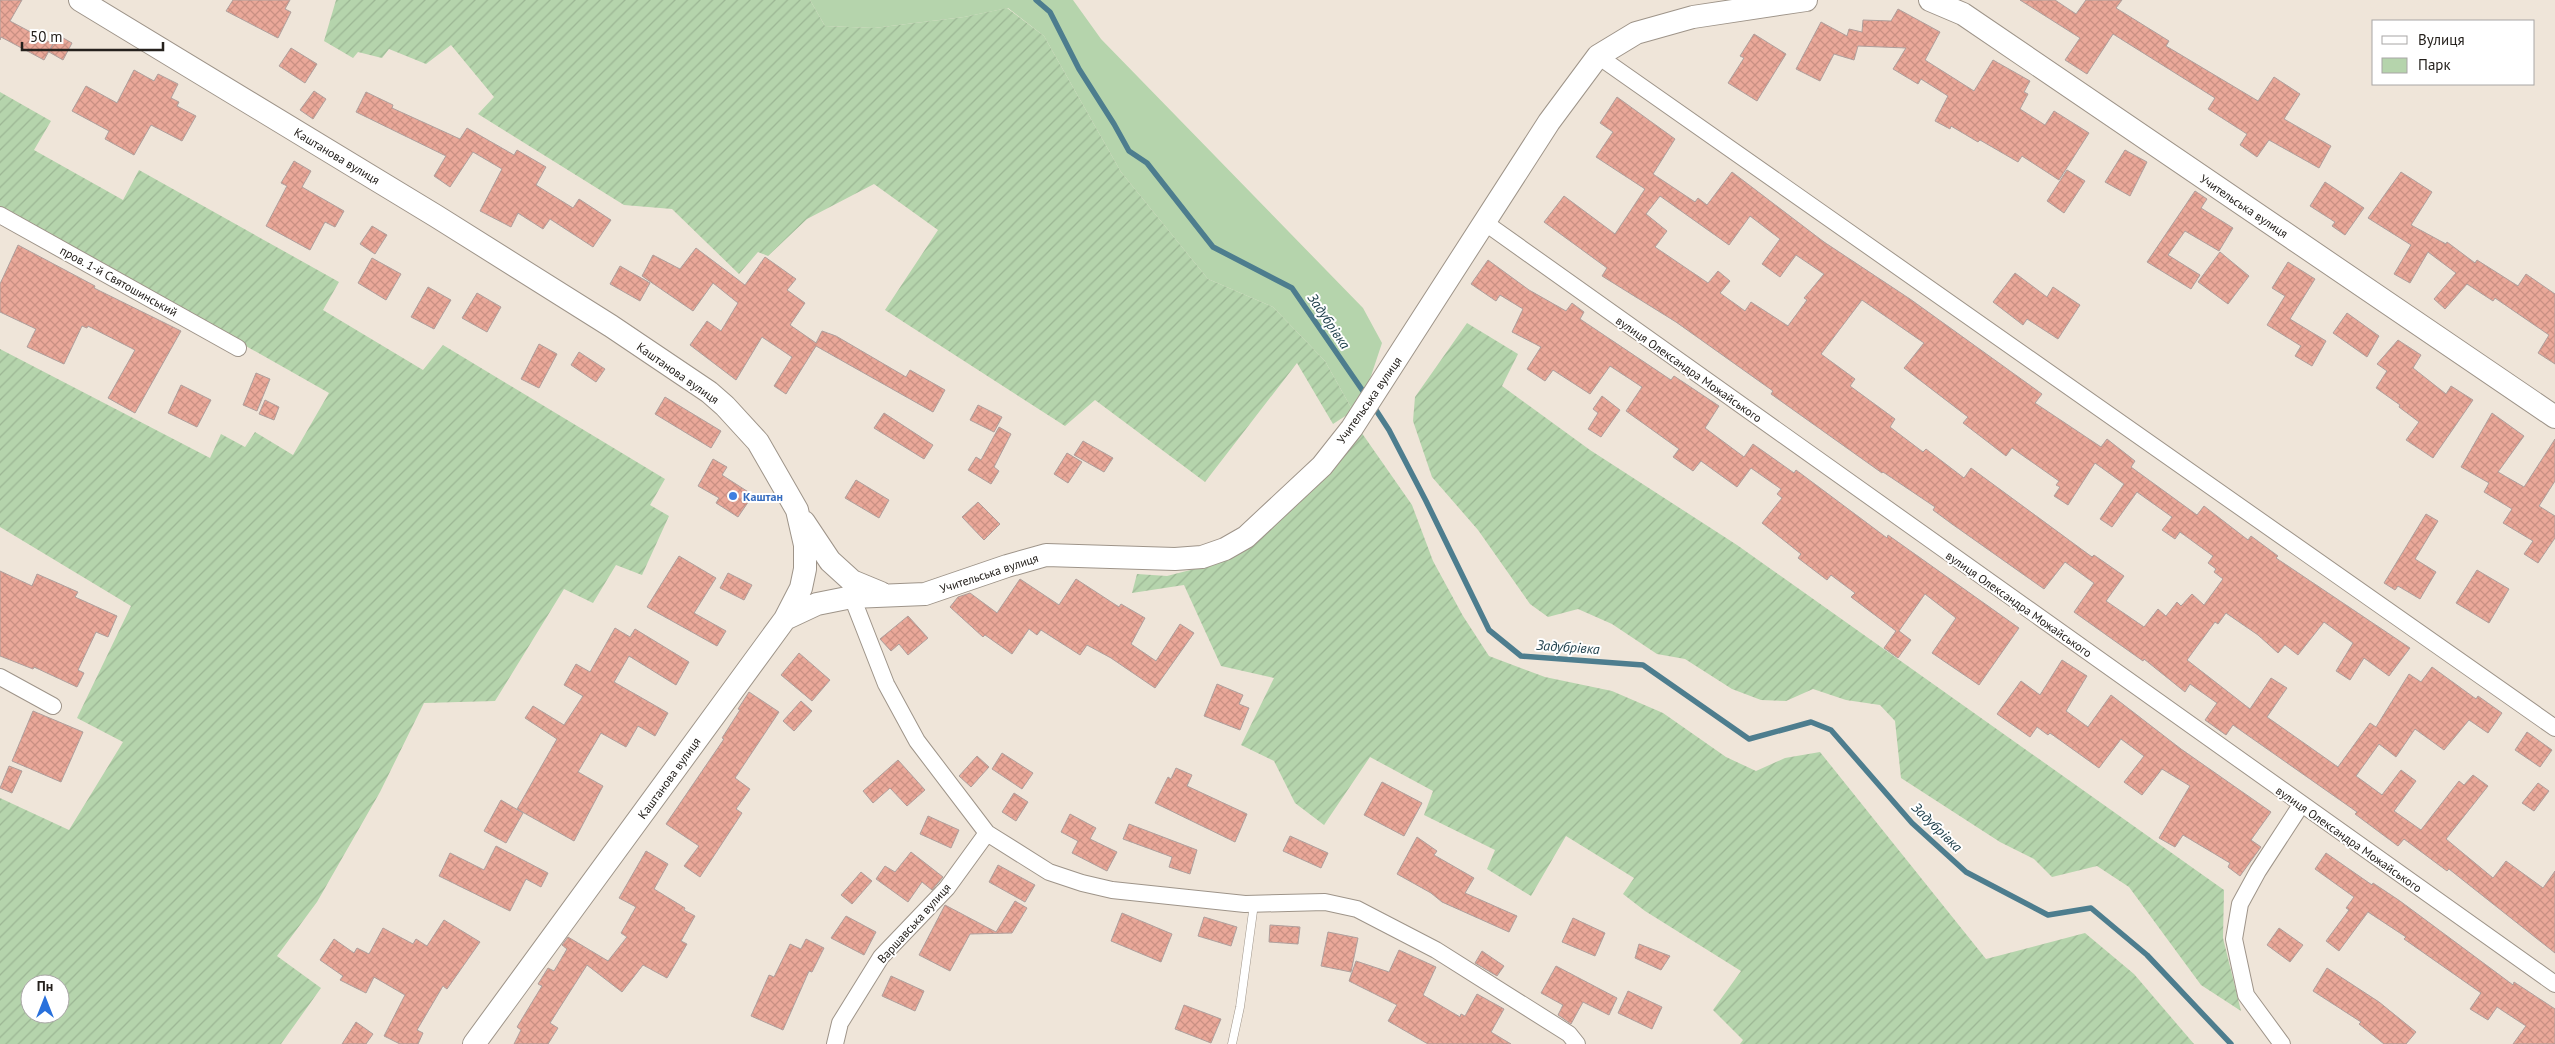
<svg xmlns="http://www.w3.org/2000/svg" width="2555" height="1044" font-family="'PT Sans',sans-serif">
	<defs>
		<pattern id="garden-furrows" width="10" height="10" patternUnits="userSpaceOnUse" patternTransform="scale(1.25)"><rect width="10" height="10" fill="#b5d4ac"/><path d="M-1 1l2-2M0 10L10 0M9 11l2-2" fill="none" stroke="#9cb694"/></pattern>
		<pattern id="building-cross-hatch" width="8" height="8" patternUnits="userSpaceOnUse" patternTransform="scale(1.25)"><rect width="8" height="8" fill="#eaa899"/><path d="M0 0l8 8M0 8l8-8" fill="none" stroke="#c99083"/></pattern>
	</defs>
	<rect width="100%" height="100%" fill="#efe5d9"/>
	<!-- green -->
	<path fill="#b5d4ac" d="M810 0H1073L1101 39 1363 308 1382 343 1371 376 1353 411 1325 361 1273 307 1208 279 1121 172 1044 36 1008 8 964 17 874 28 825 26Z"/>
	<!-- garden -->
	<path fill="url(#garden-furrows)" fill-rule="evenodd" d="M336 0H810L825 26 874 28 964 17 1007 8 1044 36 1121 172 1208 279 1273 307 1325 361 1353 411 1333 424 1297 363 1205 482 1095 400 1065 426 885 310 938 230 874 184 807 219 768 256 758 252 739 274 672 209 624 205 478 114 494 97 451 45 426 64 389 49 382 58 358 52 353 58 324 41Z
		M0 92 51 121 34 150 123 200 139 170 339 282 323 310 423 370 443 345 665 479 650 505 669 516 642 575 616 565 593 603 564 589 495 701 424 703 380 792 317 902 277 956 321 988 281 1044H0V798L69 830 123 742 77 718 131 606 0 527V349L210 458 221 434 245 447 255 432 293 455 329 393 0 207ZM30 984H60V1014H30Z
		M1467 323 1518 354 1502 386 1590 450 1737 545 2224 890 2223 938 2241 1011 2201 985 2129 887 2097 866 2052 877 2034 859 2000 842 1901 778 1895 721 1880 705 1846 700 1813 689 1786 701 1761 700 1732 689 1685 659 1657 654 1612 624 1578 609 1548 617 1530 604 1478 530 1432 477 1413 421 1415 397Z
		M1359 429 1412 505 1433 561 1463 616 1489 656 1545 677 1612 691 1663 713 1726 757 1756 771 1785 758 1820 752 1986 959 2085 933 2134 974 2194 1044H1740L1743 1040 1713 1010 1741 971 1645 911 1623 894 1634 878 1566 836 1531 896 1487 869 1495 850 1424 815 1433 791 1370 757 1324 825 1295 803 1274 761 1241 745 1274 678 1221 666 1184 585 1132 593 1137 574 1167 576 1202 567Z"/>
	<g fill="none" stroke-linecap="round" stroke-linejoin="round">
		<!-- stream -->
		<path stroke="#4d7d8e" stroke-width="5.5" d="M1036 0 1050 12 1079 69 1114 124 1129 151 1147 163 1213 247 1292 288 1367 397
			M1372 404 1389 430 1426 501 1489 630 1521 656 1643 665 1749 739 1811 722 1831 730 1912 823 1966 872 2048 915 2091 908 2147 955 2231 1044"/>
	</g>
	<!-- building -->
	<path fill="url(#building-cross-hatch)" stroke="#af9f9c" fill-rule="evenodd" d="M0 0H22L10 21 53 44 44 60 1 37 0 40Z
		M233 0H290L285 9 291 12 278 38 226 11Z
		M2020 0H2055L2076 14 2086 0H2122L2116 8 2169 41 2166 46 2258 101 2274 77 2300 94 2284 119 2331 146 2319 168 2269 140 2257 157 2240 145 2247 134 2208 109 2215 98 2113 34 2087 74 2065 60 2080 38Z
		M1898 9 1940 32 1925 60 1974 91 1993 60 2030 81 2024 92 2028 94 2020 109 2045 125 2054 111 2089 133 2059 180 2022 156 2018 162 1980 140 1978 142 1951 126 1950 129 1935 121 1948 96 1921 79 1918 84 1893 69 1906 48 1858 46 1854 60 1834 54 1820 81 1796 69 1821 22 1847 36 1849 29 1862 32 1863 20 1891 21Z
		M1754 34 1786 54 1757 101 1728 83 1744 58 1740 56Z
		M58 35 72 43 63 60 49 52Z
		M291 48 317 64 305 83 279 66Z
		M134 70 154 81 158 74 178 84 171 98 179 102 177 106 196 116 182 141 151 125 134 155 105 139 109 131 72 111 86 86 117 103Z
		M314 91 326 99 313 119 300 110Z
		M366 92 393 105 392 108 460 139 467 128 514 155 517 150 546 167 536 185 573 208 579 199 611 220 593 247 550 219 543 229 518 213 511 227 480 211 502 169 473 152 450 187 434 176 446 156 356 112Z
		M1617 97 1675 139 1653 174 1695 202 1698 198 1707 205 1732 172 1824 242 1910 299 2042 394 2035 403 2101 447 2107 439 2135 461 2131 467 2197 515 2204 506 2248 540 2251 536 2278 556 2276 558 2410 648 2389 676 2364 658 2350 680 2336 671 2353 643 2324 622 2298 655 2285 645 2278 653 2258 635 2226 613 2218 624 2215 622 2187 660 2250 709 2271 678 2287 688 2267 717 2338 767 2370 723 2376 727 2409 674 2421 682 2432 667 2476 699 2478 696 2502 713 2488 733 2469 720 2444 750 2415 729 2396 757 2379 744 2356 776 2382 795 2401 770 2416 781 2394 811 2421 830 2459 781 2464 785 2473 775 2488 786 2446 839 2493 878 2506 861 2543 888 2555 871V953L2449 869 2447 871 2404 839 2398 846 2355 814 2357 812 2233 725 2226 735 2205 720 2217 703 2190 684 2185 692 2144 659 2143 661 2074 612 2094 583 2065 562 2044 589 1952 524 1933 510 1935 507 1883 472 1882 473 1771 394 1773 391 1676 322 1602 276 1607 268 1544 222 1564 196 1615 234 1645 189 1596 157 1613 132 1600 123ZM1660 196 1729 245 1750 216 1780 239 1762 264 1780 277 1796 255 1824 274 1804 298 1807 300 1788 326 1751 302 1745 311 1720 293 1730 281 1718 271 1708 283 1655 247 1667 231 1646 214ZM1862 300 1924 343 1904 368 1968 417 1963 423 1984 439 2006 456 2012 448 2059 481 2056 485 2060 487 2054 496 2068 505 2095 463 2124 484 2100 519 2112 527 2137 492 2172 517 2162 530 2175 539 2180 532 2213 556 2208 563 2216 569 2214 572 2223 579 2204 605 2192 594 2181 606 2177 602 2166 616 2158 609 2144 627 2106 601 2124 576 2094 555 2092 557 1971 468 1964 478 1926 449 1923 452 1890 427 1895 419 1850 386 1855 379 1821 354Z
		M2125 150 2147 162 2130 196 2105 182Z
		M294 161 311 171 302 187 344 211 335 227 325 222 310 250 266 226 287 186 281 183Z
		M2067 170 2085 181 2064 213 2047 201Z
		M2401 172 2432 192 2411 225 2446 244 2447 242 2475 263 2477 260 2518 286 2526 274 2555 294V364L2538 353 2549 335 2495 298 2493 301 2467 284 2445 309 2434 299 2456 273 2428 252 2410 283 2394 274 2411 245 2368 218Z
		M2325 182 2364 208 2345 235 2332 226 2335 222 2310 206Z
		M2195 191 2207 199 2201 208 2233 228 2219 251 2185 231 2168 255 2200 275 2191 289 2147 262Z
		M372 226 387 235 375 254 360 244Z
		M18 245 95 286 94 288 181 331 135 413 108 398 135 350 88 326 87 328 82 326 64 364 27 347 36 329 0 312V284Z
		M696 248 745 285 765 257 796 279 787 290 805 303 790 325 816 343 822 331 836 336 906 377 910 370 945 390 933 412 816 346 786 394 774 386 792 357 762 337 736 380 690 345 707 321 721 331 738 303 713 283 693 311 642 276 653 255 680 269Z
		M2220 252 2249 276 2228 304 2198 282Z
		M372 258 401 274 386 300 358 283Z
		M1488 260 1529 290 1566 311 1572 303 1584 312 1580 319 1671 380 1674 376 1719 406 1705 428 1744 457 1753 444 1794 473 1796 470 1887 538 1888 535 2019 628 1979 685 1932 653 1956 618 1925 594 1899 631 1911 640 1898 658 1884 648 1896 631 1851 597 1855 593 1831 575 1827 580 1798 558 1801 554 1762 523 1782 498 1777 494 1781 489 1751 468 1737 487 1701 461 1693 471 1673 457 1679 449 1626 411 1642 387 1610 366 1590 394 1553 370 1545 381 1527 369 1541 347 1512 332 1523 309 1500 295 1496 301 1471 284Z
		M2288 262 2315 279 2290 319 2326 341 2312 366 2295 356 2301 346 2267 325 2285 296 2272 288Z
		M620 266 650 283 640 301 610 284Z
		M2015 273 2047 297 2053 287 2080 305 2058 339 2027 319 2023 325 1993 302Z
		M428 287 451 300 434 329 411 317Z
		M477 293 501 307 487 332 462 318Z
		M2347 313 2379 336 2367 357 2333 333Z
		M2398 340 2421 355 2413 368 2446 394 2451 386 2473 400 2433 458 2406 440 2419 422 2399 407 2400 405 2376 388 2387 371 2377 364Z
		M539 344 557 354 539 388 521 379Z
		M579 352 605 369 596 382 571 365Z
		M256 373 270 379 257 411 243 405Z
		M181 385 211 400 197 427 168 413Z
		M1602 396 1620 410 1601 437 1588 429 1598 413 1593 409Z
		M665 397 721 431 711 448 655 414Z
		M265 400 279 407 274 420 259 414Z
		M978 405 1002 417 994 432 970 420Z
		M884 413 933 445 924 459 874 428Z
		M2492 413 2524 436 2498 472 2524 487 2555 439V481L2539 506 2555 516V538L2538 563 2524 554 2533 541 2503 523 2512 509 2484 492 2489 483 2461 467Z
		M999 427 1011 434 994 467 999 471 991 484 968 470 976 457 981 460Z
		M1083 441 1113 458 1104 472 1074 455Z
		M1067 453 1082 462 1068 483 1054 474Z
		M713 459 727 467 722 475 753 495 738 517 716 503 719 498 698 486Z
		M856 480 889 500 879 518 845 498Z
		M978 502 1000 524 984 540 962 517Z
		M2426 514 2438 521 2415 559 2436 572 2420 599 2398 586 2395 590 2384 583Z
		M679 556 716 578 694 613 726 631 717 646 647 607Z
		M2477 570 2509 589 2489 623 2456 603Z
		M0 571 32 586 37 574 78 592 75 597 117 616 108 637 96 632 78 670 84 673 77 687 34 667 33 669 0 656Z
		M728 573 752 585 744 600 720 588Z
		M1020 579 1059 605 1076 579 1119 607 1121 604 1145 618 1131 644 1156 661 1180 624 1194 633 1155 688 1111 658 1087 645 1080 655 1041 630 1037 635 1029 629 1012 654 985 635 983 637 950 607 958 597 970 593 997 613Z
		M908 616 928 638 908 655 899 644 891 651 880 639Z
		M615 628 630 637 635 629 689 662 676 685 629 656 614 682 668 713 655 736 638 726 626 747 601 733 578 772 603 786 574 841 517 809 557 739 525 718 533 706 564 725 583 696 564 685 576 664 590 672Z
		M799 653 830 680 812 701 781 675Z
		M2062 660 2087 676 2066 711 2088 727 2111 695 2181 749 2271 812 2251 840 2261 847 2240 876 2228 867 2230 863 2183 835 2175 847 2159 838 2190 786 2162 769 2142 795 2124 782 2144 756 2121 739 2099 768 2050 733 2048 735 2037 727 2030 737 1997 714 2021 681 2040 695Z
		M1217 684 1243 695 1239 704 1249 708 1240 730 1204 716Z
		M749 692 779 712 735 778 750 789 736 809 742 813 700 877 684 866 699 846 666 824 724 739 722 738 740 710 738 709Z
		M801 701 812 711 794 731 783 721Z
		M33 711 83 732 61 782 12 761Z
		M2527 732 2552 750 2540 767 2515 750Z
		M1002 753 1033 773 1022 789 992 769Z
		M977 756 989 767 971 787 959 776Z
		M898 760 925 790 907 806 890 788 873 803 863 791Z
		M9 766 22 771 12 793 0 788Z
		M1176 768 1192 775 1187 786 1247 814 1235 842 1155 803 1168 777 1171 779Z
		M1382 782 1422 803 1404 836 1364 815Z
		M2538 783 2549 791 2534 811 2522 803Z
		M1014 793 1028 802 1016 821 1002 812Z
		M501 800 523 813 506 843 484 831Z
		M1070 814 1096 828 1090 839 1117 852 1107 871 1072 853 1078 841 1061 832Z
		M928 816 959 830 951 848 920 834Z
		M1129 824 1197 850 1190 874 1169 867 1172 857 1123 839Z
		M1290 836 1328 853 1321 868 1283 851Z
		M1417 837 1437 851 1434 855 1474 878 1465 893 1517 916 1509 932 1442 902 1431 893 1397 874Z
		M496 846 548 873 541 887 526 879 510 911 439 876 450 853 484 870Z
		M646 851 668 864 654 889 685 908 684 910 695 916 681 941 687 944 667 978 643 965 622 992 587 965 550 1023 558 1028 548 1044H514L521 1030 517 1027 542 986 538 984 548 968 554 971 567 949 562 945 568 937 608 961 627 937 621 933 636 907 619 898Z
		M911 852 943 877 932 890 922 882 908 902 876 879 885 866 895 872Z
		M2326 853 2372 885 2373 883 2400 901 2513 985 2514 982 2555 1009V1044H2513L2526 1026 2497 1007 2488 1020 2470 1009 2481 993 2404 939 2406 937 2368 912 2339 951 2326 941 2349 910 2346 908 2354 897 2315 869Z
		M998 865 1035 885 1025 902 989 882Z
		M861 872 872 881 852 904 841 895Z
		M1015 901 1027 908 1012 933 970 934 950 971 919 955 945 905 996 932Z
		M1122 913 1172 934 1161 962 1111 941Z
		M846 916 876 932 864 955 831 938Z
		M1204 917 1237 927 1231 946 1198 936Z
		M1573 918 1605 933 1595 956 1562 942Z
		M444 920 480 942 447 989 443 986 417 1030 423 1033 418 1044H400L384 1036 405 995 374 977 366 993 340 980 343 976 320 960 334 939 354 953 357 948 369 954 383 928 413 944 416 939 427 946Z
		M1270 925 1300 927 1298 944 1269 942Z
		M2279 928 2303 945 2290 962 2267 945Z
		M1328 932 1358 938 1351 972 1321 966Z
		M806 939 824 948 812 972 809 971 783 1030 751 1016 769 975 774 977 790 944 801 949Z
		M1639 944 1670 956 1661 970 1635 958Z
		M1399 950 1436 967 1423 995 1460 1017 1461 1014 1465 1016 1477 994 1504 1009 1491 1032 1511 1044H1428L1388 1021 1397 1005 1349 981 1356 961 1389 972Z
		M1482 951 1504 966 1497 976 1475 963Z
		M1556 966 1617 998 1609 1015 1583 1002 1571 1024 1558 1015 1563 1005 1541 993Z
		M2327 968 2379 1002 2416 1032 2406 1044H2384L2359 1024 2361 1022 2313 991Z
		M891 976 924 991 915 1011 882 996Z
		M1628 991 1662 1007 1652 1029 1618 1013Z
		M1184 1005 1221 1019 1211 1043 1175 1029Z
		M356 1022 373 1034 366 1044H342Z"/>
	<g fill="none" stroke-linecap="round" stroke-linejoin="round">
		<defs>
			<path id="service" d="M1232 1044 1240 1007 1254 904"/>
			<path id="minor" d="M1598 56 2555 728
				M0 215 238 348
				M1484 222 2555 984
				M852 597 886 684 917 741 987 833 1049 872 1082 883 1112 890 1245 904 1325 902 1357 909 1436 950 1569 1034 1577 1044
				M0 677 53 706
				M835 1044 840 1023 881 957 947 888 987 833
				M2282 1044 2246 995 2234 939 2240 904 2258 871 2301 805"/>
			<path id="secondary" d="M80 0 436 216 611 326 709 392 725 406 758 442 797 510 805 545V569L801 588 785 619 474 1044
				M1930 0 1963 14 2555 417
				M804 522 830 561 852 581 881 593
				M785 619 817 604 852 597 925 594 1007 566 1046 555 1175 559 1202 557 1225 549 1246 537 1322 466 1352 428 1549 122 1598 56 1636 33 1693 17 1806 0"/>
		</defs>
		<!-- service casing -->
		<use href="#service" stroke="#9e9489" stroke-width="9"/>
		<!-- minor casing -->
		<use href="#minor" stroke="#9e9489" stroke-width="18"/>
		<!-- secondary casing -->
		<use href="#secondary" stroke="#9e9489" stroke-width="24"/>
		<!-- service -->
		<use href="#service" stroke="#fff" stroke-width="8"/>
		<!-- minor -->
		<use href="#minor" stroke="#fff" stroke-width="16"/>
		<!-- secondary -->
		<use href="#secondary" stroke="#fff" stroke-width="22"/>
	</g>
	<!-- markers -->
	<circle fill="#3f7fe0" stroke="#fff" stroke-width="2" cx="733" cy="496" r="5"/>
	<g text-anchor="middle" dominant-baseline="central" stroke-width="4" stroke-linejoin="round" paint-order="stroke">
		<!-- street labels -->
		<g font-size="12" fill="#25211d" stroke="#fff">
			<text transform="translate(337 156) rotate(31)">Каштанова вулиця</text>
			<text transform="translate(2244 206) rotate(34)">Учительська вулиця</text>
			<text transform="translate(119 281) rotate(29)">пров. 1-й Святошинський</text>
			<text transform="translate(1689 369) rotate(35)">вулиця Олександра Можайського</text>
			<text transform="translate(678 373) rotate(35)">Каштанова вулиця</text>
			<text transform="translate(1369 400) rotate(-55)">Учительська вулиця</text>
			<text transform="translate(989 573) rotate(-18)">Учительська вулиця</text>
			<text transform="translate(2019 604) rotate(35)">вулиця Олександра Можайського</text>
			<text transform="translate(669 778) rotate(-54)">Каштанова вулиця</text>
			<text transform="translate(2349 839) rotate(35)">вулиця Олександра Можайського</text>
			<text transform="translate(914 923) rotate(-48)">Варшавська вулиця</text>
		</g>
		<!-- shop labels -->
		<g font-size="12" font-weight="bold" fill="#366cbe" stroke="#fff" text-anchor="start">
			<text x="743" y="496">Каштан</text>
		</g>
		<!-- water labels -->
		<g font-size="14" font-style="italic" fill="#1b3c48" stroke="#fff">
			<text transform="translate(1329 321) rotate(56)">Задубрівка</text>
			<text transform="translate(1568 647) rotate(4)">Задубрівка</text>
			<text transform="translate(1937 827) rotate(44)">Задубрівка</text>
		</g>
	</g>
	<!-- legend -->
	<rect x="2372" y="20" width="162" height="65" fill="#ffffff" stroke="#a8a6a5"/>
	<rect x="2382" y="36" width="25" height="8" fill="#ffffff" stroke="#a8a6a5"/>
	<text x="2418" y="45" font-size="15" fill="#25211d">Вулиця</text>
	<rect x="2382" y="58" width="25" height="15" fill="#b5d4ac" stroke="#a8a6a5"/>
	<text x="2418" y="70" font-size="15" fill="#25211d">Парк</text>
	<!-- north arrow -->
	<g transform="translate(45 999)"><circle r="24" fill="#ffffff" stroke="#a8a6a5"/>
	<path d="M0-4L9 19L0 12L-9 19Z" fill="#2870dc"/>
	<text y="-8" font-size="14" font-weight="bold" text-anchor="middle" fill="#25211d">Пн</text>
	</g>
	<!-- scale -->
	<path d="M22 42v8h141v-8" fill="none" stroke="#25211d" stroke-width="2.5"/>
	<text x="30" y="42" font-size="15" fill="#25211d" stroke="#ffffff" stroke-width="4" paint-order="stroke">50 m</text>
</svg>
